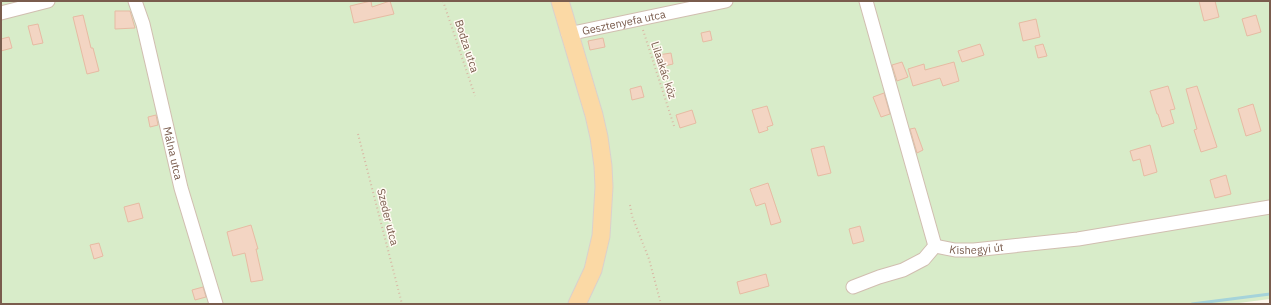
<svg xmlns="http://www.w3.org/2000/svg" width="1271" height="305" font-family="'IBM Plex Sans',sans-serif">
	<rect width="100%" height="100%" fill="#fdf6ec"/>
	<!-- green -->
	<path fill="#d8ecc9" d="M1 1H1270V299L1231 304H1Z"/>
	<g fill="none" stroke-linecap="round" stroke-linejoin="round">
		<!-- stream -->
		<path stroke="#a5d3da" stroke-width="3" d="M1192 304 1270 294"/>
	</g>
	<!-- building -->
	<path fill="#f3d5c3" stroke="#e6bba3" d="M371 1 372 7 390 1 394 14 354 23 350 6Z
		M1199 1H1215L1219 17 1204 21Z
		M115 11H130L135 28 115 29Z
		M83 15 91 48H93L99 71 87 74 73 17Z
		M1256 15 1261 32 1247 36 1242 19Z
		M1036 19 1040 37 1023 41 1019 23Z
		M38 24 43 43 33 45 28 26Z
		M710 31 712 40 703 42 701 33Z
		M9 37 12 48 1 51V39Z
		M603 38 605 47 590 50 588 41Z
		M980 44 984 55 962 62 958 51Z
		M1043 44 1047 56 1038 58 1035 46Z
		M671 53 673 64 660 67 658 55Z
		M902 62 908 77 897 81 892 65Z
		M954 62 959 81 943 86 940 78 913 86 908 69 924 64 925 70Z
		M641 86 644 97 632 100 630 89Z
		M1168 86 1175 109 1170 110 1174 123 1162 127 1158 114H1157L1150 91Z
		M1197 86 1217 147 1201 152 1194 130 1197 129 1186 89Z
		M884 93 890 114 881 117 873 97Z
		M1253 104 1261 131 1246 136 1238 109Z
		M767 106 773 125 767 127 768 130 759 133 752 110Z
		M692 110 696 123 680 128 676 115Z
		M156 115 158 125 150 127 148 117Z
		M915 128 923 150 917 153 910 129Z
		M1150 145 1157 172 1144 176 1140 159 1133 161 1130 151Z
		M824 146 831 173 818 176 811 149Z
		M1226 175 1231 194 1215 198 1210 180Z
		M768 183 781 222 771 225 765 203 756 206 750 189Z
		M139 203 143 218 128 222 124 207Z
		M251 225 258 249H256L263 280 251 282 245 253 233 256 227 232Z
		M860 226 864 241 853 244 849 229Z
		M99 243 103 256 94 259 90 245Z
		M766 274 769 286 740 294 737 282Z
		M203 287 206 297 195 300 192 290Z"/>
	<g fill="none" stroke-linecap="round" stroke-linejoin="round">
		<defs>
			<g id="minor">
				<path id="s1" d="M135 1 143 24 181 188 216 304"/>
				<path d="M866 1 935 246"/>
				<path d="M1 13 48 1"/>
				<path id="s2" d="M568 34 726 1"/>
				<path id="s3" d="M935 246 955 250H974L1078 239 1270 207"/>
				<path d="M853 287 879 277 903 270 924 259 935 246"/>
			</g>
			<path id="major" d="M560 1 594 115 599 137 603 166 604 187 601 236 593 270 577 304"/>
		</defs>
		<!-- minor casing -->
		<use href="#minor" stroke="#d1beb0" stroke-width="15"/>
		<!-- major casing -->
		<use href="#major" stroke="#dad1cd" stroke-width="19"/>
		<!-- path -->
		<path stroke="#d9b8a5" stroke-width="2" stroke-dasharray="1 3" stroke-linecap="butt" d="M443 1 475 96
			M643 30 674 126
			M358 134 402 304
			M630 205 632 216 649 259 661 304"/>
		<!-- minor -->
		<use href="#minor" stroke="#fff" stroke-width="13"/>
		<!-- major -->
		<use href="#major" stroke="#fbd9a5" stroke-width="17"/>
	</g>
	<g text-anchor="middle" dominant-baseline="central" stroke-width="3" stroke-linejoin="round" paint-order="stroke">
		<!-- street labels -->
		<g font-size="11" fill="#7a5c4d" stroke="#fffaf3">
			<text stroke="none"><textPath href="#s2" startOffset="57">Gesztenyefa utca</textPath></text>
			<text transform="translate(467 46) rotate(72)">Bodza utca</text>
			<text transform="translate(664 70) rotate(72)">Lilaakác köz</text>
			<text stroke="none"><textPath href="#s1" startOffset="157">Málna utca</textPath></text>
			<text transform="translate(388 217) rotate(76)">Szeder utca</text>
			<text stroke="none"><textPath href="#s3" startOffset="42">Kishegyi út</textPath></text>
		</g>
	</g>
	<!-- border -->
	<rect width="1271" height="305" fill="none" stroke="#7a5c4d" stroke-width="4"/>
</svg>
